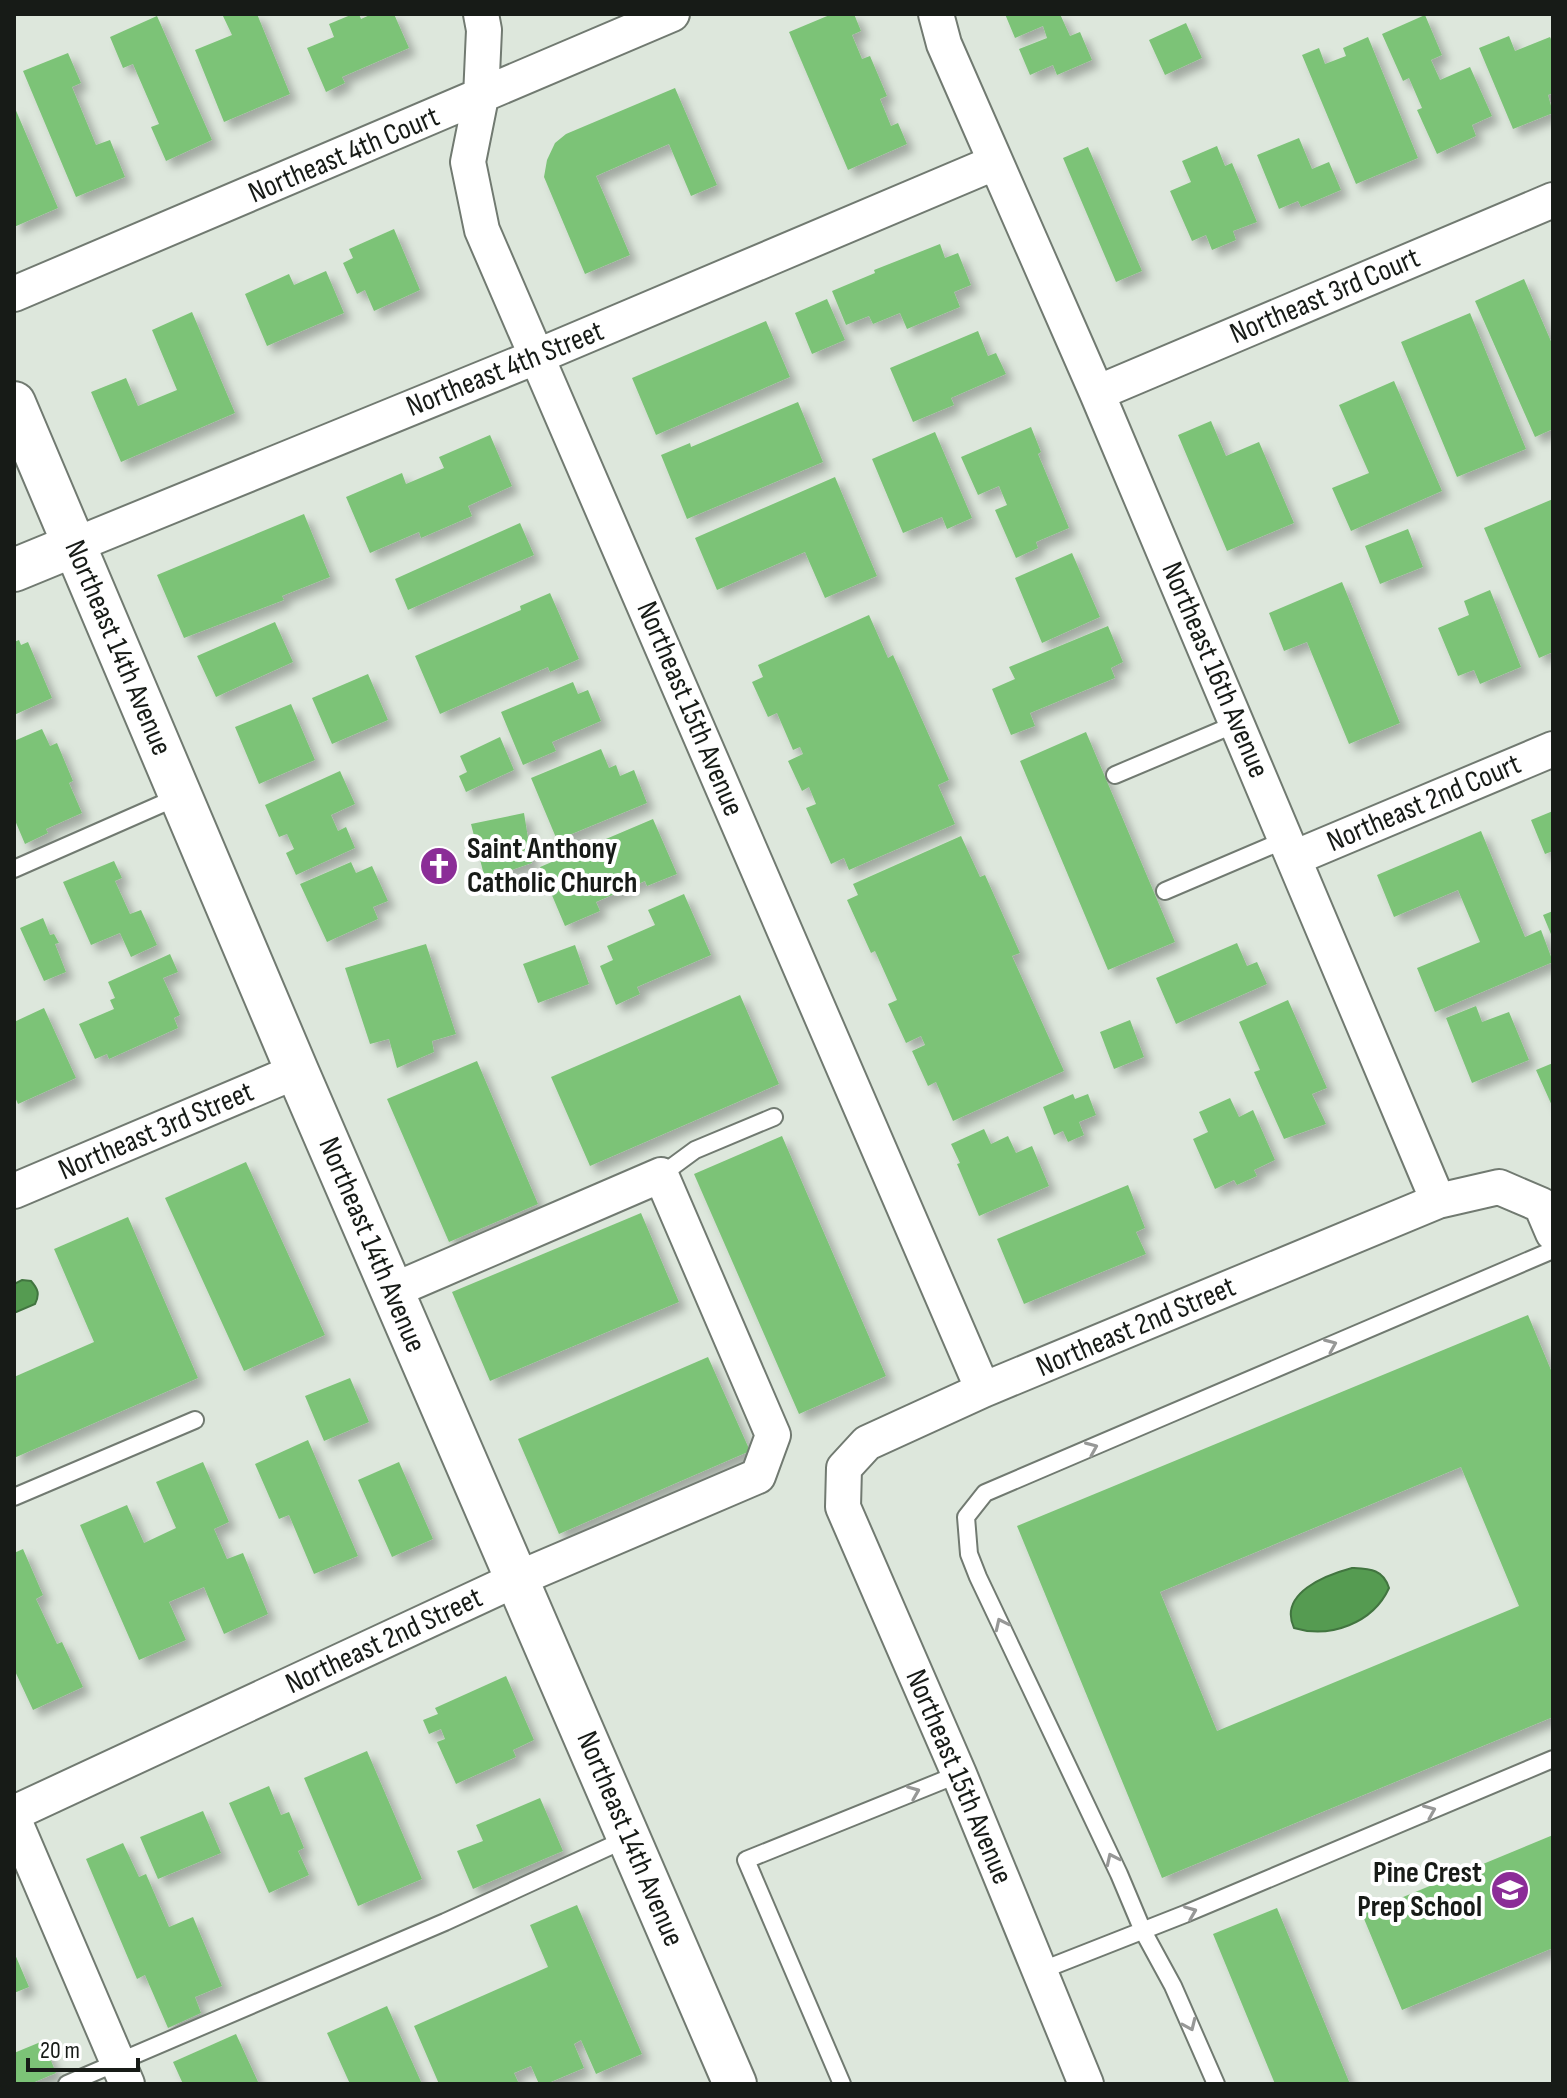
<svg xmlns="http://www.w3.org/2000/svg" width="1567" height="2098" font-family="'Sofia Sans Condensed',sans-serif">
	<defs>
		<filter id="shadow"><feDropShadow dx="7" dy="7" stdDeviation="4" flood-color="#0004"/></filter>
	</defs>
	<rect width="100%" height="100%" fill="#dde7dc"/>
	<!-- water -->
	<path fill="#559b51" stroke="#427540" stroke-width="2" d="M22 1280 31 1281C38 1289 40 1294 35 1304L14 1313V1284Z
		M1352 1568C1370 1569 1383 1569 1389 1588 1373 1623 1330 1639 1294 1628 1278 1593 1326 1575 1352 1568Z"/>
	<!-- building -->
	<path fill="#7cc377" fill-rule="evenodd" filter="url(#shadow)" d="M227 14H257L290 94 224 122 195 50 232 35 223 16Z
		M353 14H359L361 19 372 14H394L409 48 342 77 345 83 326 92 307 48 334 37 329 24Z
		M832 14H854L861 31 852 35 862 59 870 56 887 96 880 99 891 126 898 123 907 144 848 170 789 32Z
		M1005 14H1060L1070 36 1080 32 1092 60 1057 75 1053 65 1030 75 1019 49 1047 38 1043 26 1015 38Z
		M1425 15 1442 55 1431 60 1440 80 1470 67 1492 116 1472 125 1476 136 1437 154 1417 110 1422 108 1409 78 1403 81 1382 34Z
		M157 16 212 140 166 161 151 127 159 124 133 64 123 68 110 37Z
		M1186 23 1202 58 1165 75 1149 40Z
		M1509 36 1515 51 1550 37 1553 43V93L1548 95 1553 113 1513 129 1479 48Z
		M1368 37 1418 158 1356 184 1302 55 1319 48 1325 64 1346 56 1343 48Z
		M68 53 81 83 72 87 96 145 110 140 125 177 76 197 23 71Z
		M675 88 717 185 691 196 669 144 596 176 630 255 585 274 544 177 547 160 555 143 566 134Z
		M14 106 58 208 14 227Z
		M1299 138 1312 169 1329 162 1341 190 1301 207 1298 201 1279 209 1257 155Z
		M1217 146 1225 166 1232 163 1257 222 1233 231 1236 240 1212 250 1206 235 1192 241 1170 191 1191 182 1182 161Z
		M1088 147 1142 271 1116 282 1063 158Z
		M394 229 420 290 374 311 365 290 357 294 343 263 353 258 349 249Z
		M940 244 945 258 958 253 971 285 954 292 960 307 907 329 900 313 873 324 869 316 846 325 832 291 875 273 874 270Z
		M326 271 344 313 267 346 245 294 289 274 294 285Z
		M1524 279 1553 346V429L1535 437 1475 301Z
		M827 299 845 340 812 354 795 313Z
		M192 312 235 413 121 462 91 392 126 378 138 406 177 390 152 330Z
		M1470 313 1526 449 1457 477 1401 342Z
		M766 321 790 377 656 435 632 378Z
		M978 331 988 356 996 353 1006 374 951 398 954 405 913 422 890 368Z
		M1394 381 1442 491 1351 531 1332 488 1369 473 1339 405Z
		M798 402 823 462 687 519 661 455 690 443 691 447Z
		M1211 421 1226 456 1259 442 1294 523 1227 551 1178 435Z
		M1031 427 1041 452 1038 454 1069 528 1036 542 1038 548 1016 558 995 510 1007 505 999 486 978 495 961 457Z
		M935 432 972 518 947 529 942 517 903 533 872 459Z
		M490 435 512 486 468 506 472 516 421 538 419 532 370 553 346 497 402 473 406 484 444 468 439 457Z
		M835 477 877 576 825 598 805 552 717 590 695 538Z
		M1553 499V652L1539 658 1484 528Z
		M304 514 330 577 282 596 284 600 184 638 157 575Z
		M520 523 534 555 408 610 395 579Z
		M1408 529 1423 567 1380 584 1365 546Z
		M1072 553 1100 617 1042 643 1015 578Z
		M1342 582 1400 723 1349 744 1307 642 1284 651 1269 613Z
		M1490 590 1521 667 1480 684 1474 670 1458 676 1438 628 1469 615 1464 601Z
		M550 593 579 659 550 672 548 667 440 714 415 656 521 610 520 606Z
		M869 615 888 658 893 655 949 780 938 785 955 824 849 870 844 858 831 864 806 808 816 804 809 787 802 791 788 761 803 754 800 747 793 750 777 713 768 717 752 682 763 677 758 665Z
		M275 622 293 662 216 697 197 656Z
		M1108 626 1123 662 1111 668 1115 678 1030 713 1035 726 1011 735 992 689 1015 679 1009 667Z
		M19 640 21 645 28 642 52 698 14 715V642Z
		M368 674 388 720 332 744 312 698Z
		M573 682 578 694 588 690 601 721 552 742 556 751 523 765 501 712Z
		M291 704 315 760 259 784 235 727Z
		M42 729 50 746 57 743 73 781 69 783 82 813 46 829 48 833 25 844 14 818V741Z
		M1086 732 1175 942 1108 970 1020 761Z
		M500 737 514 770 466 792 459 776 467 772 460 756Z
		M601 749 609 768 616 765 620 776 634 770 647 803 557 840 531 778Z
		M340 771 355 804 331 815 338 831 346 827 355 848 296 875 286 853 294 849 287 834 279 837 265 805Z
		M1553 811V851L1545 854 1531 820Z
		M524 813 532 863 485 879 471 824Z
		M653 819 677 874 647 886 645 881 596 902 600 911 565 926 540 867Z
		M1481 831 1525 937 1541 930 1553 962 1435 1012 1417 968 1480 942 1458 890 1394 917 1377 875Z
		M961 836 980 877 985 875 1020 953 1012 956 1064 1071 953 1121 936 1082 928 1086 912 1051 925 1045 921 1036 906 1043 888 1004 897 1000 875 951 871 953 847 900 858 895 853 884Z
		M114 861 122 878 115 881 130 914 141 910 157 945 131 957 120 933 91 945 63 882Z
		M351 862 356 873 372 866 388 901 373 907 378 919 327 942 300 884Z
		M684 894 711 955 637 987 640 994 616 1005 600 966 613 960 607 946 655 925 648 910Z
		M1553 911V939L1543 915Z
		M43 918 50 935 54 934 59 943 55 944 66 972 44 981 20 928Z
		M1237 943 1247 966 1257 962 1267 984 1176 1024 1156 978Z
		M426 944 456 1034 432 1041 434 1052 397 1068 389 1039 370 1044 345 968Z
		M575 945 589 984 538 1003 523 964Z
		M170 954 178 972 163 978 180 1015 174 1018 178 1028 109 1059 107 1054 95 1059 79 1024 114 1009 110 1000 115 998 108 982Z
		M740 995 779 1084 590 1166 551 1077Z
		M1288 1000 1327 1088 1312 1094 1326 1124 1284 1139 1254 1072 1260 1070 1239 1022Z
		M1476 1006 1482 1022 1509 1012 1529 1060 1472 1083 1446 1018Z
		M44 1008 76 1078 18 1104 14 1095V1022Z
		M1130 1020 1144 1057 1114 1069 1100 1032Z
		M477 1061 538 1204 449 1242 387 1099Z
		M1553 1063V1108L1536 1070Z
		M1073 1094 1075 1099 1088 1094 1096 1115 1079 1122 1084 1135 1068 1142 1063 1131 1054 1135 1043 1107Z
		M1230 1098 1239 1117 1253 1110 1275 1160 1254 1170 1257 1176 1237 1185 1234 1180 1215 1189 1193 1139 1208 1132 1199 1112Z
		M984 1129 991 1144 1008 1136 1016 1153 1032 1146 1049 1186 979 1216 957 1164 960 1163 951 1144Z
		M782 1136 886 1376 799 1414 694 1174Z
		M246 1162 325 1335 244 1371 165 1198Z
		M1128 1185 1145 1228 1136 1232 1146 1254 1024 1304 997 1239Z
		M641 1213 679 1302 490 1381 452 1292Z
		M128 1217 198 1378 14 1458V1377L94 1342 54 1249Z
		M1528 1315 1553 1375V1717L1162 1878 1017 1526ZM1461 1467 1519 1606 1217 1731 1160 1592Z
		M708 1357 750 1451 559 1534 518 1439Z
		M350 1378 369 1422 324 1441 305 1396Z
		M308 1440 358 1556 314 1574 289 1515 279 1519 255 1464Z
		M203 1462 229 1522 214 1529 227 1559 243 1553 268 1614 224 1634 204 1587 169 1602 186 1640 139 1660 80 1525 127 1505 144 1543 176 1528 156 1482Z
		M399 1462 433 1539 392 1557 358 1480Z
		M23 1549 43 1595 36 1599 57 1644 62 1642 83 1687 33 1710 14 1669V1553Z
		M506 1676 534 1740 513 1750 516 1757 456 1784 437 1742 445 1739 441 1729 429 1734 423 1720 438 1714 435 1708Z
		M367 1751 422 1879 358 1906 304 1778Z
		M269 1786 281 1815 289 1812 304 1848 298 1851 309 1875 269 1893 229 1803Z
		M540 1798 563 1851 473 1889 457 1851 483 1841 476 1825Z
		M203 1811 221 1853 158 1879 140 1837Z
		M1553 1835V1948L1402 2010 1362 1914Z
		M123 1843 139 1877 146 1874 169 1927 193 1917 222 1986 195 1997 201 2013 168 2028 145 1975 137 1979 86 1859Z
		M577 1905 642 2054 596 2074 581 2040 574 2044 584 2068 546 2084H539L531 2066 514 2073 519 2084H439L414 2026 548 1967 530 1925Z
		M1277 1908 1350 2084H1275L1213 1934Z
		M14 1952 29 1987 14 1993Z
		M387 2006 422 2084H350L327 2033Z
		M236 2034 259 2084H183L173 2062Z
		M43 2041 56 2073 30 2084H14V2053Z"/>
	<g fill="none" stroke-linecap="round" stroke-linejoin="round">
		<defs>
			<path id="service" d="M1115 775 1238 723
				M14 869 180 796
				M1165 891 1287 839
				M661 1175 695 1150 774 1117
				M14 1497 195 1420
				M1040 1971 1185 1914 1553 1759
				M67 2084 445 1922 626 1839
				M842 2084 746 1860 959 1774
				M1216 2084 1173 1986 1143 1931 1119 1874 978 1577 969 1554 966 1517 985 1493 1553 1250"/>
			<path id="minor" d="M481 14 484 30 481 97 468 162 482 230 983 1390
				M936 14 944 44 1097 393 1438 1201 1499 1187 1541 1205 1553 1233
				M14 294 672 14
				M1097 393 1553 200
				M75 545 538 356 994 163
				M1294 858 1553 749
				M14 1191 297 1071
				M14 1813 517 1579 758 1476 773 1435 661 1175 392 1291
				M14 1820 127 2084
				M1086 2084 959 1774 843 1507 844 1468 867 1443 983 1390 1438 1201"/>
			<path id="tertiary" d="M14 403 297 1071 735 2084
				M14 570 75 545"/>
		</defs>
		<!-- service casing -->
		<use href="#service" stroke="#717a71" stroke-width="20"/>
		<!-- minor casing -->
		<use href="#minor" stroke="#717a71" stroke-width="38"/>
		<!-- tertiary casing -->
		<use href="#tertiary" stroke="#717a71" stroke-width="46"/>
		<!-- service -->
		<use href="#service" stroke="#fff" stroke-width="16"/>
		<!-- minor -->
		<use href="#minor" stroke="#fff" stroke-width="34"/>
		<!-- tertiary -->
		<use href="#tertiary" stroke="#fff" stroke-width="42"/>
	</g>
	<!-- one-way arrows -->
	<defs><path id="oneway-chevron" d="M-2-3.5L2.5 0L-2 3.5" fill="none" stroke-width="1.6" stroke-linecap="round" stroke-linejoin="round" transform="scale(2)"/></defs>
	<g stroke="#979897">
		<use href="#oneway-chevron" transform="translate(1331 1345) rotate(-23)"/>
		<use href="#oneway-chevron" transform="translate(1092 1448) rotate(-23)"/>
		<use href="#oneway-chevron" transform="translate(1001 1624) rotate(-115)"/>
		<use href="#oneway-chevron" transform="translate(914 1792) rotate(-22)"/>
		<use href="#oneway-chevron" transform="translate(1430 1811) rotate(-23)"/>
		<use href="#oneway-chevron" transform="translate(1112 1859) rotate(-115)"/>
		<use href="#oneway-chevron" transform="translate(1191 1912) rotate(-22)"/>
		<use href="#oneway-chevron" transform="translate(1190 2025) rotate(66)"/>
	</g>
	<!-- icons -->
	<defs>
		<symbol id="church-disc" viewBox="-11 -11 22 22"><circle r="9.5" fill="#8b2d97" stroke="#fff"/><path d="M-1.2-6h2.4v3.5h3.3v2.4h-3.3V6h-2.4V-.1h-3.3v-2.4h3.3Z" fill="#fff"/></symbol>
		<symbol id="school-disc" viewBox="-11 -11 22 22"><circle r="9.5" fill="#8b2d97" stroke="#fff"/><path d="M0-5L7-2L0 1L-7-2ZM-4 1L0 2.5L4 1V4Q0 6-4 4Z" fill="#fff"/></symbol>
	</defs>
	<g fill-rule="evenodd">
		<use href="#church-disc" x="417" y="844" width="44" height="44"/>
		<use href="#school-disc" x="1488" y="1868" width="44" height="44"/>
	</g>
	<g text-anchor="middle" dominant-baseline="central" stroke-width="8" stroke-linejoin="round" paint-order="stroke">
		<!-- street labels -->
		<g font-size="30" fill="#171b17" stroke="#fff">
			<text transform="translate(344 155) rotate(-23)">Northeast 4th Court</text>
			<text transform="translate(1325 296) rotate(-23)">Northeast 3rd Court</text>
			<text transform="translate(505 369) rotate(-22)">Northeast 4th Street</text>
			<text transform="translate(118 648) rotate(67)">Northeast 14th Avenue</text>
			<text transform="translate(1215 670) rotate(67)">Northeast 16th Avenue</text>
			<text transform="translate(690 709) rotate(67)">Northeast 15th Avenue</text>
			<text transform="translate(1424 803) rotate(-23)">Northeast 2nd Court</text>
			<text transform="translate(156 1131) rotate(-23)">Northeast 3rd Street</text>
			<text transform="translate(372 1245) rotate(67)">Northeast 14th Avenue</text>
			<text transform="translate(1136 1327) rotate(-23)">Northeast 2nd Street</text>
			<text transform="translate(384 1641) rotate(-25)">Northeast 2nd Street</text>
			<text transform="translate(959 1777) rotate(67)">Northeast 15th Avenue</text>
			<text transform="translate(630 1839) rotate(67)">Northeast 14th Avenue</text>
		</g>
		<!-- poi labels -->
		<g font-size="30" font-weight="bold" fill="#171b17" stroke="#fff" text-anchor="start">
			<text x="467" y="849">Saint Anthony<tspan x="467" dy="34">Catholic Church</tspan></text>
			<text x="1482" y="1873" text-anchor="end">Pine Crest<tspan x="1482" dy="34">Prep School</tspan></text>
		</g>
	</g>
	<!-- border -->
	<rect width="1567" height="2098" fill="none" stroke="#171b17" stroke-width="32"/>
	<!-- scale -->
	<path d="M28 2058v12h110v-12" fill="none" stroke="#171b17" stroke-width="4"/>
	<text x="40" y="2058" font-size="24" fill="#171b17" stroke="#ffffff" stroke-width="6" paint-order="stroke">20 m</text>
</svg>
